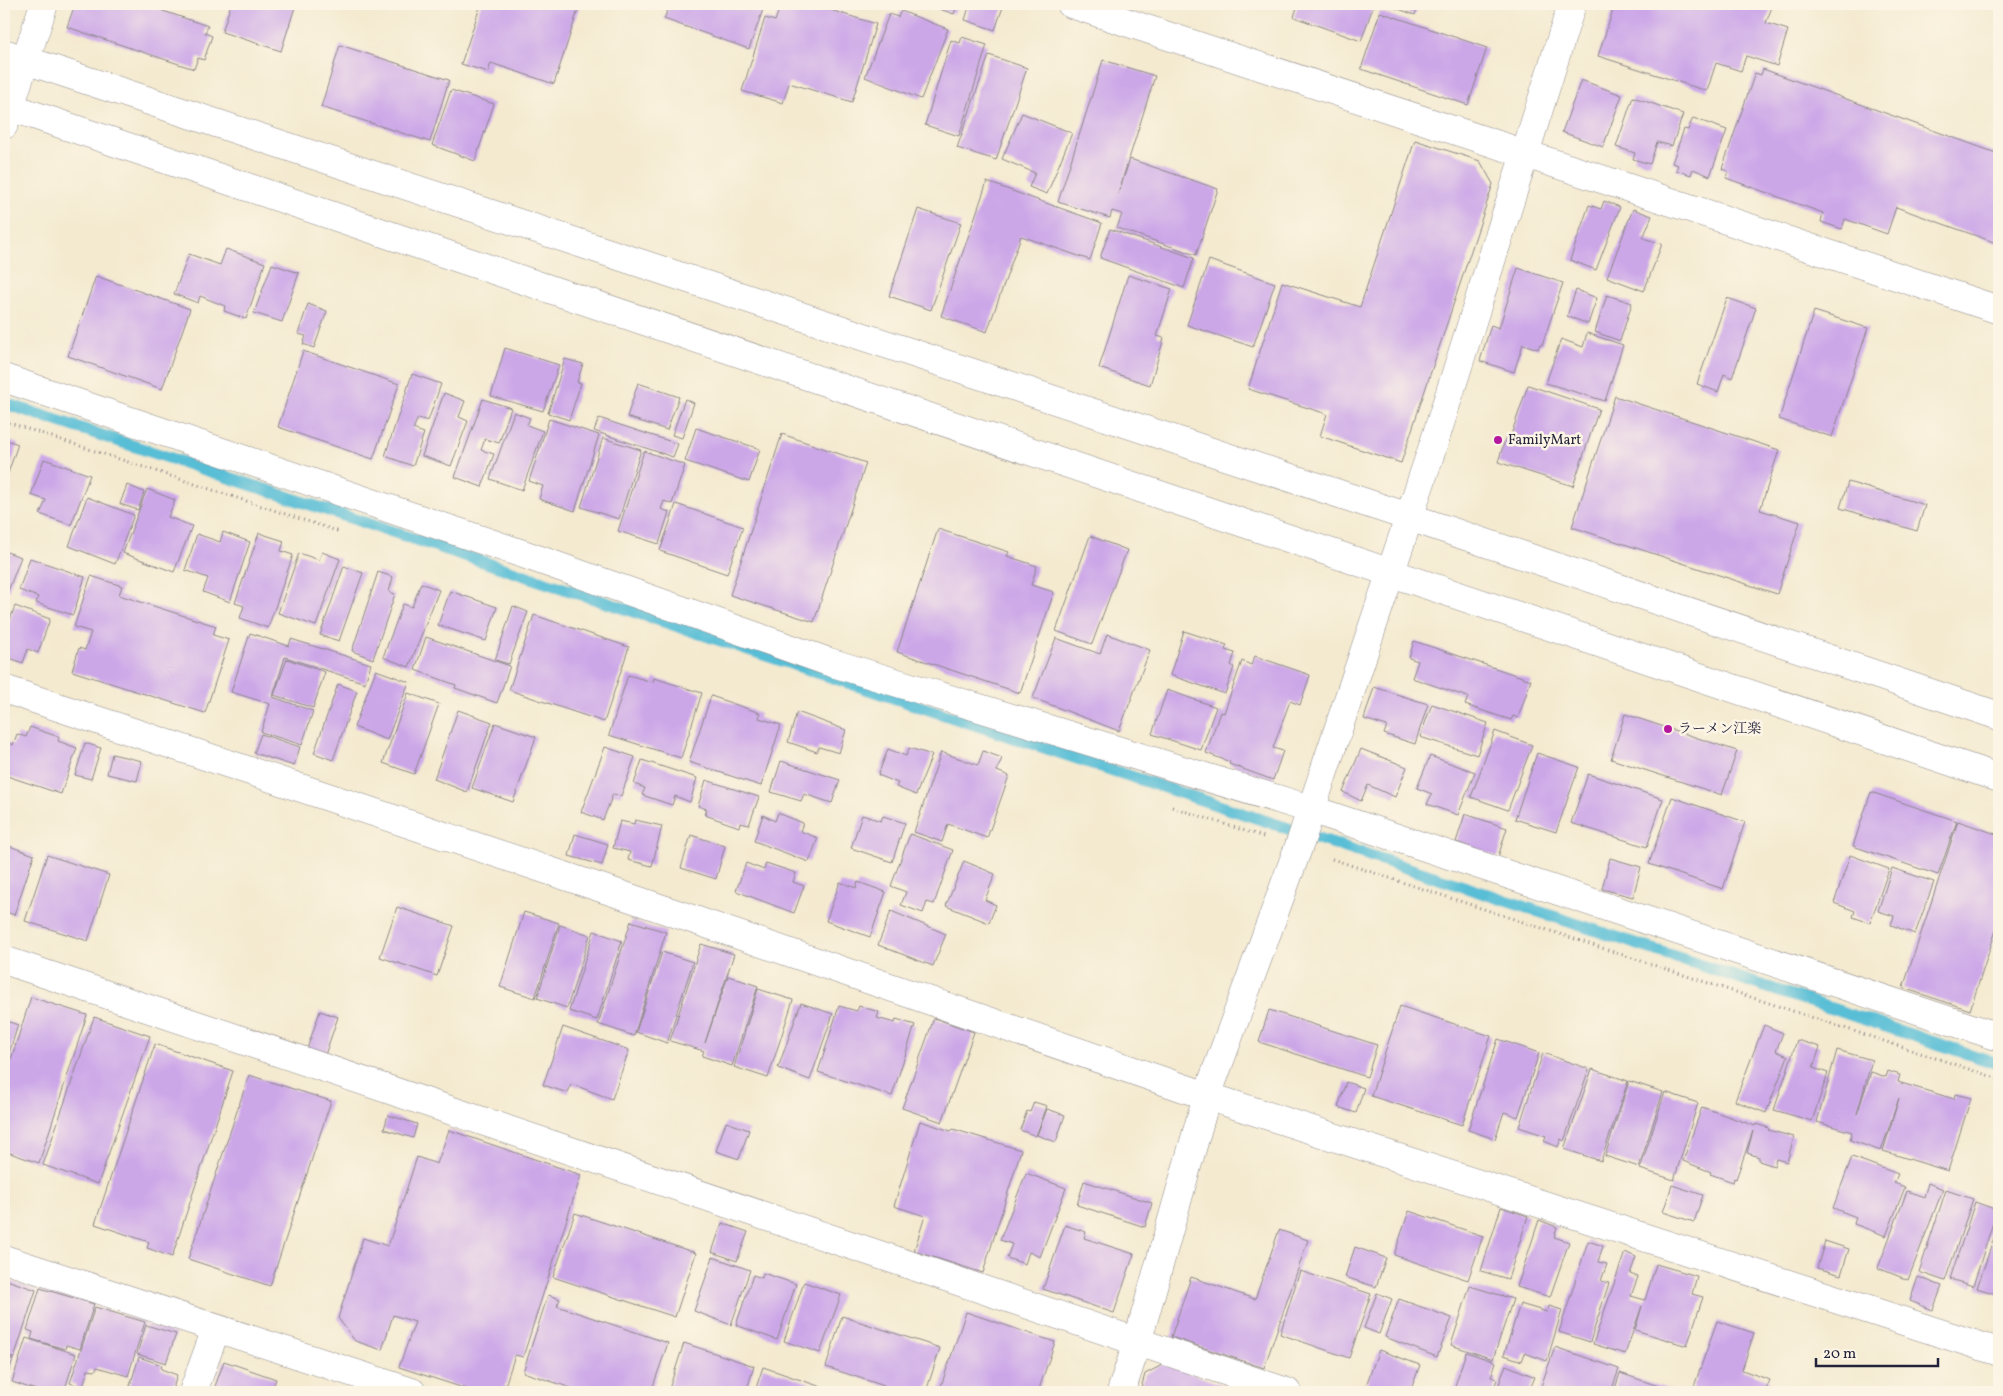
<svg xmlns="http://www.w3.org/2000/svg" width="2003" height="1396" font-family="Vollkorn,'Noto Serif JP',serif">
	<rect width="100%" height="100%" fill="#fcf5e5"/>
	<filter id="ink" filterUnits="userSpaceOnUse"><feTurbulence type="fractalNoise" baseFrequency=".02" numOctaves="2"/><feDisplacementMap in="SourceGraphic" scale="10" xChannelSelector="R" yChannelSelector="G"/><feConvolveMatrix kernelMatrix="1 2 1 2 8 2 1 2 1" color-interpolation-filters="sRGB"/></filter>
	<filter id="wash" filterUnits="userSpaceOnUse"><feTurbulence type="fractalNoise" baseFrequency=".0096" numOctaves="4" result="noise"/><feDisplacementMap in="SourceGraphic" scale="20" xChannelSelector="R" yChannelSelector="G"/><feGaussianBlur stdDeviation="1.12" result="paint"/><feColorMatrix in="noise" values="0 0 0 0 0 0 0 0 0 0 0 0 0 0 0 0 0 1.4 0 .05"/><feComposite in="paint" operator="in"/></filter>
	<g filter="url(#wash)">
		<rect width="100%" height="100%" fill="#f4ead0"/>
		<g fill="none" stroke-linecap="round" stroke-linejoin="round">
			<!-- stream -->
			<path stroke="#58bed6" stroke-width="12" d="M4 403 1999 1064"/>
		</g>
		<g id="blocks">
			<!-- building -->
			<path fill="#cca7e8" d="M75 4H142L208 26 205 33 212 36 204 60 198 58 194 69 67 27Z
				M231 4H296L281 51 222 32Z
				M481 4H580L554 84 491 63 488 72 461 64Z
				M670 4H765L749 49 664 19Z
				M781 4H811L876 24 852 102 789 83 783 103 742 91 765 18 775 21Z
				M925 4H958L954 14Z
				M970 4H1004L995 30 965 20Z
				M1298 4H1374L1361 41 1294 17Z
				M1385 4H1419L1415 15Z
				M1615 4H1773L1766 23 1788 30 1777 66 1746 56 1741 71 1716 63 1707 91 1598 56Z
				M901 11 948 29 921 99 865 77 889 14 898 17Z
				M1380 12 1487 48 1468 105 1361 69Z
				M962 37 987 45 959 136 925 125 951 40 960 43Z
				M340 45 449 80 430 142 321 107Z
				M989 55 1027 68 996 160 957 148Z
				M1103 60 1155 76 1118 194 1130 159 1218 189 1196 255 1117 228 1122 214 1112 211 1110 218 1058 202Z
				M1763 69 1999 154V244L1896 207 1887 234 1845 219 1842 229 1821 222 1823 213 1726 178 1728 171 1722 169 1755 73 1761 75Z
				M1581 80 1622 95 1603 147 1562 132Z
				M451 90 494 104 475 161 432 145Z
				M1633 97 1683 114 1672 146 1657 142 1650 164 1633 159 1635 153 1616 147Z
				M1022 113 1072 133 1047 194 1029 187 1035 173 1002 159Z
				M1693 118 1727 130 1710 176 1693 169 1691 175 1676 170 1678 165 1672 163 1684 129 1688 130Z
				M1415 140 1480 161 1493 184 1401 463 1320 436 1327 414 1248 389 1282 282 1360 307Z
				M987 182 1102 223 1090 260 1021 236 987 332 941 316Z
				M1604 201 1620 207 1596 270 1570 260 1589 205 1601 209Z
				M918 209 961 223 931 310 889 296Z
				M1633 209 1652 216 1643 238 1662 244 1644 291 1607 277Z
				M1110 229 1194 258 1184 288 1100 258Z
				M226 249 265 263 246 319 224 311 225 306 200 296 198 303 174 294 189 254 220 265Z
				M1209 260 1275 283 1253 347 1187 325Z
				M272 264 299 273 282 322 254 313Z
				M1518 268 1563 283 1542 345 1540 344 1538 349 1523 344 1514 372 1480 361 1491 325 1499 328Z
				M1128 275 1172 289 1157 336 1164 338 1150 385 1099 368Z
				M96 276 190 309 162 389 68 356Z
				M1576 290 1597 298 1588 324 1567 316Z
				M1607 295 1632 303 1620 341 1595 332Z
				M1727 298 1756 308 1732 378 1724 374 1718 392 1697 384Z
				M308 304 327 311 314 348 303 344 306 336 298 334Z
				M1814 311 1868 328 1832 437 1779 419Z
				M1587 333 1623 345 1605 401 1546 383 1561 339 1583 347Z
				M505 348 559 365 543 411 491 396Z
				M303 351 399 384 373 459 278 427Z
				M565 359 583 364 577 382 581 383 569 420 548 413Z
				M412 374 441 384 428 421 418 418 413 429 424 433 413 466 385 456Z
				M638 383 679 397 667 430 627 417Z
				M1528 385 1599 409 1573 486 1498 462 1506 437 1510 438Z
				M444 393 465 401 459 417 468 421 451 466 422 456Z
				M1615 396 1779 450 1760 510 1800 522 1777 594 1572 527Z
				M483 399 511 408 499 443 485 439 481 450 494 454 482 487 455 477Z
				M685 399 694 403 682 438 672 435Z
				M514 412 530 418 527 425 543 431 522 490 490 479Z
				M599 418 678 444 673 457 594 431Z
				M549 419 599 435 575 511 539 499 543 486 529 481Z
				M696 428 760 449 749 482 685 461Z
				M782 434 866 463 814 622 730 595Z
				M603 438 641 450 619 519 581 507Z
				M4 439 18 444 7 476 4 475Z
				M644 451 685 465 672 504 664 501 661 509 669 512 659 544 618 531Z
				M44 459 90 475 71 525 40 514 46 500 31 495Z
				M1848 482 1925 505 1917 531 1840 508Z
				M127 485 144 492 138 510 120 504Z
				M147 489 175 500 168 517 192 526 174 572 123 553Z
				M87 497 134 515 115 564 69 546Z
				M676 504 743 527 727 574 660 551Z
				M938 529 1009 552 1007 556 1037 566 1031 585 1054 592 1020 693 897 652Z
				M223 532 250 542 230 602 203 592 208 578 185 570 197 534 220 542Z
				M259 533 284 541 281 551 293 555 268 628 240 618 244 606 235 603Z
				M1090 536 1127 550 1092 644 1056 631Z
				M4 551 21 557 5 599 4 598Z
				M322 552 340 559 316 626 278 613 299 553 319 560Z
				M30 558 85 577 73 615 36 603 38 597 19 590Z
				M344 566 363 573 339 641 320 635Z
				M378 572 393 577 389 592 395 594 373 659 352 651Z
				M91 576 122 586 119 595 216 626 213 635 229 640 205 713 72 671 79 648 85 650 91 632 74 627Z
				M421 583 439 590 409 667 383 657 403 604 412 607Z
				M450 591 497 607 486 641 438 625Z
				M15 606 50 619 38 653 28 649 23 663 4 656V636Z
				M513 606 528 612 509 664 495 660Z
				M534 615 629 647 604 722 509 690Z
				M1184 631 1227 645 1225 650 1235 653 1231 665 1234 667 1225 694 1170 675Z
				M250 633 289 646 291 639 371 664 365 683 285 657 273 697 313 711 302 745 261 732 270 704 231 692Z
				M1107 634 1150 650 1119 731 1033 698 1056 638 1100 654Z
				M426 637 510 666 497 703 455 688 456 685 415 670Z
				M1414 641 1531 680 1518 718 1513 716 1511 720 1465 705 1468 697 1412 678 1418 661 1409 658Z
				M1255 656 1310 675 1300 705 1290 701 1273 748 1283 751 1273 780 1229 764 1230 762 1206 753 1220 712 1224 713 1242 661 1251 665Z
				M287 659 325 672 313 708 274 695Z
				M376 670 409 682 387 740 354 727Z
				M628 675 653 682 654 678 702 693 681 758 609 735Z
				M338 684 357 691 333 760 314 753Z
				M1374 687 1428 704 1415 744 1384 734 1387 726 1364 719Z
				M1167 690 1216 707 1201 750 1152 734Z
				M408 693 439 704 414 774 383 763Z
				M711 696 760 713 759 718 781 725 761 786 689 762Z
				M1432 704 1488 723 1477 755 1420 737Z
				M458 710 492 722 467 792 434 779Z
				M797 712 846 730 839 753 819 747 817 752 788 742Z
				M1625 714 1737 751 1722 795 1611 759Z
				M495 723 536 737 513 802 472 788Z
				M30 727 59 737 58 741 77 748 61 794 4 775V756L8 743 13 745 17 734 26 737Z
				M1495 731 1532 745 1508 810 1471 797Z
				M261 734 300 747 294 766 254 753Z
				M85 743 101 748 91 779 75 775Z
				M605 747 635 757 621 796 613 794 603 820 581 812Z
				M909 748 932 755 916 795 896 787 898 783 878 775 888 749 906 756Z
				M1361 749 1407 767 1395 797 1368 785 1361 801 1343 792Z
				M983 751 1002 758 997 771 1009 776 987 838 948 824 942 842 914 832 941 752 978 765Z
				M1537 753 1579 767 1556 832 1515 819Z
				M112 754 142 761 137 781 107 774Z
				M1430 756 1475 772 1458 815 1427 804 1432 794 1417 788Z
				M642 760 697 778 690 802 675 796 672 805 642 795 645 788 634 784Z
				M781 761 840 780 832 803 804 794 801 801 771 792Z
				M1588 774 1663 799 1647 847 1571 823Z
				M706 780 759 797 749 825 740 823 739 827 705 815 707 809 698 806Z
				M1871 792 1957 821 1938 875 1853 846Z
				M1672 797 1745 822 1723 889 1649 864Z
				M778 813 803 823 800 831 818 838 809 862 754 841 763 815 775 821Z
				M1465 814 1507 828 1498 857 1456 842Z
				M862 815 881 821 883 816 905 823 892 862 851 848Z
				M635 820 662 826 652 866 628 860 630 852 613 848 620 821 634 824Z
				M1958 821 1999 835V921L1970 1010 1903 988Z
				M575 834 608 844 602 865 569 856Z
				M910 834 953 850 934 904 927 902 923 913 901 905 906 892 891 886Z
				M691 835 725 846 716 879 681 868Z
				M4 844 34 855 14 915 4 911Z
				M47 855 109 875 88 941 25 921Z
				M1850 855 1889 869 1870 923 1853 917 1855 911 1834 903Z
				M1610 858 1641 867 1633 897 1602 889Z
				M964 861 995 874 985 900 996 905 989 923 946 906Z
				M746 863 764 870 766 863 796 873 793 882 804 886 794 913 736 891Z
				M1892 868 1934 882 1915 934 1891 925 1894 916 1878 911Z
				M840 882 856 888 858 882 886 892 870 937 826 921Z
				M397 907 454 926 437 976 380 957Z
				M891 911 946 934 933 966 878 945Z
				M524 912 559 923 535 998 500 987Z
				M631 921 666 932 634 1036 598 1024Z
				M560 925 590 935 567 1008 537 998Z
				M594 931 622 941 597 1020 569 1011Z
				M701 944 734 954 705 1043 728 976 758 986 732 1066 702 1056 704 1051 670 1041Z
				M662 952 693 962 667 1043 636 1032Z
				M758 989 793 1000 768 1078 734 1067Z
				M31 997 87 1015 39 1163 4 1151V1081Z
				M801 1003 833 1014 810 1080 778 1068Z
				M839 1006 857 1011 859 1006 879 1012 877 1018 895 1023 896 1019 915 1025 892 1096 818 1072Z
				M1400 1006 1491 1036 1462 1125 1371 1096Z
				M1269 1010 1377 1045 1367 1077 1259 1042Z
				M320 1011 338 1017 325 1055 307 1049Z
				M94 1017 150 1036 98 1184 43 1165Z
				M934 1018 974 1032 942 1122 902 1108Z
				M4 1020 18 1025 4 1069Z
				M1764 1025 1783 1033 1776 1051 1788 1056 1766 1113 1735 1101Z
				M563 1027 629 1050 612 1099 571 1084 568 1093 543 1085Z
				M1498 1039 1539 1053 1518 1117 1504 1112 1495 1139 1468 1130Z
				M1797 1040 1820 1047 1813 1068 1828 1073 1812 1121 1774 1110Z
				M155 1044 233 1071 172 1257 147 1248 149 1242 95 1224Z
				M1837 1050 1872 1060 1857 1114 1871 1072 1886 1077 1888 1071 1900 1075 1898 1082 1954 1099 1955 1094 1971 1098 1948 1171 1883 1151 1899 1098 1881 1151 1850 1140 1852 1132 1817 1122Z
				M1543 1053 1589 1069 1564 1141 1561 1139 1558 1147 1544 1141 1546 1136 1519 1127Z
				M1592 1069 1628 1081 1601 1161 1564 1149Z
				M249 1075 331 1101 270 1286 188 1259Z
				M1629 1081 1663 1092 1639 1167 1605 1156Z
				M1346 1082 1364 1088 1356 1113 1338 1107Z
				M1665 1092 1698 1103 1674 1180 1640 1169Z
				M1034 1102 1047 1106 1036 1136 1020 1130 1027 1111 1030 1112Z
				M1702 1107 1755 1126 1756 1124 1769 1128 1768 1130 1794 1137 1787 1162 1776 1159 1774 1166 1759 1161V1157L1747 1153 1753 1131 1736 1179 1734 1178 1733 1182 1710 1174 1711 1172 1683 1161Z
				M1047 1109 1065 1115 1056 1142 1037 1135Z
				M388 1115 417 1124 413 1138 384 1129Z
				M920 1121 951 1131 953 1129 1021 1150 983 1273 914 1251 925 1216 894 1206Z
				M726 1122 749 1130 739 1159 716 1151Z
				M449 1130 581 1175 523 1357 515 1355 503 1392H476L399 1367 415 1322 393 1315 382 1350 355 1341 338 1318 363 1238 388 1246 417 1157 437 1164Z
				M1852 1157 1898 1174 1894 1183 1905 1187 1886 1236 1854 1224 1856 1217 1833 1208Z
				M1026 1173 1066 1188 1040 1257 1029 1252 1025 1264 1007 1258 1012 1244 1000 1240Z
				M1084 1181 1152 1203 1145 1227 1077 1205Z
				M1928 1183 1943 1189 1908 1280 1878 1268 1907 1191 1924 1197Z
				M1672 1185 1703 1195 1694 1222 1663 1212Z
				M1946 1190 1973 1199 1945 1281 1919 1272Z
				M1975 1202 1997 1210 1973 1286 1950 1279Z
				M1501 1207 1528 1216 1508 1279 1481 1271Z
				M1409 1211 1483 1236 1468 1280 1394 1255Z
				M575 1213 696 1253 675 1317 553 1277Z
				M1539 1220 1557 1227 1554 1237 1569 1242 1550 1297 1517 1287Z
				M722 1223 748 1232 737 1261 712 1252Z
				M1999 1223V1295L1977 1288Z
				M1065 1225 1086 1232 1084 1238 1134 1254 1114 1313 1043 1289Z
				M1279 1230 1308 1240 1264 1368 1171 1337 1191 1277 1255 1299Z
				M1588 1241 1603 1246 1598 1262 1607 1264 1601 1281 1609 1283 1590 1342 1559 1332Z
				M1825 1241 1849 1249 1841 1275 1817 1268Z
				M1355 1247 1386 1258 1376 1287 1345 1277Z
				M1625 1252 1636 1257 1630 1274 1638 1277 1631 1296 1645 1300 1656 1264 1697 1276 1692 1294 1703 1297 1687 1346 1635 1330 1642 1306 1625 1354 1593 1344Z
				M713 1257 750 1270 731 1325 694 1311Z
				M1300 1271 1371 1294 1349 1358 1280 1334Z
				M763 1273 796 1284 777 1340 736 1325 753 1275 762 1278Z
				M1918 1277 1942 1286 1933 1310 1910 1301Z
				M4 1279 36 1290 14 1358 4 1354Z
				M804 1282 841 1295 820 1353 784 1341Z
				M1470 1286 1513 1299 1493 1359 1451 1345Z
				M40 1288 94 1304 80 1349 66 1345 65 1349 31 1339 33 1332 27 1330Z
				M1377 1293 1392 1299 1379 1334 1364 1328Z
				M548 1295 560 1299 557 1306 668 1343 651 1392H583L523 1372Z
				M1399 1299 1452 1318 1437 1357 1385 1337Z
				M1520 1304 1547 1312 1549 1306 1562 1310 1547 1361 1525 1353 1522 1361 1504 1355Z
				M95 1307 145 1322 128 1376 97 1367 95 1371 88 1370 81 1392H79L74 1390 76 1385 70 1383Z
				M966 1312 1055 1342 1038 1392H939Z
				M842 1316 940 1348 926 1392H903L826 1367Z
				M1717 1321 1754 1333 1742 1370 1770 1380 1765 1392H1692Z
				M146 1325 176 1334 166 1363 137 1354Z
				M26 1338 76 1354 64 1392H42L12 1382Z
				M684 1343 754 1366 748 1386 756 1388 763 1367 836 1392H668Z
				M1555 1347 1619 1369 1611 1392H1539Z
				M1379 1350 1420 1365 1410 1392H1375L1365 1388Z
				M1466 1352 1496 1362 1491 1377 1497 1379 1493 1392H1453Z
				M4 1357 13 1359 4 1386Z
				M139 1357 162 1365 161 1369 177 1375 172 1392H128Z
				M224 1361 276 1379 271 1392H213Z
				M1164 1364 1243 1392H1140L1145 1374Z
				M1506 1365 1535 1377 1530 1389 1538 1392H1496Z
				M1620 1373 1676 1392H1614Z"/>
		</g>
	</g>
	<g filter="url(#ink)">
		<use href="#blocks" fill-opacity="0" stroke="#8b8686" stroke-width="1"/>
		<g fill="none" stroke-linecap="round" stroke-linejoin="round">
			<defs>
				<path id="street" d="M1071 4 1999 310
					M4 125 44 4
					M4 378 526 555 826 661 1310 809 1999 1037
					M4 689 625 896 1207 1096 1999 1352
					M4 960 1287 1392
					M4 1259 412 1392
					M193 1392 216 1329
					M1121 1392 1137 1343 1207 1096 1300 843 1434 443 1572 4"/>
				<path id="secondary" d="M4 53 1409 517 1999 716
					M4 105 1999 778"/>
			</defs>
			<!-- street casing -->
			<use href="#street" stroke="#8b8686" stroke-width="29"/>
			<!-- secondary casing -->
			<use href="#secondary" stroke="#8b8686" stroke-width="29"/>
			<!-- path -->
			<path stroke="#8b8686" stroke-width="3" stroke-dasharray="1 4" stroke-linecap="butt" d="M4 421 340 532
				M1172 807 1264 837
				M1332 859 1999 1079"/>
			<!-- street -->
			<use href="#street" stroke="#fff" stroke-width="28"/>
			<!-- secondary -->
			<use href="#secondary" stroke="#fff" stroke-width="28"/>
		</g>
	</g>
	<!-- markers -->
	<g fill="#b5179e" stroke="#fcf5e5" stroke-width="2">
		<circle cx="1498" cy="440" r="5"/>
		<circle cx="1668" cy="729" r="5"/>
	</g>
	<g text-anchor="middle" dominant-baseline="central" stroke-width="5" stroke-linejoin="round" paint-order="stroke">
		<!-- poi labels -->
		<g font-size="14" fill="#22223b" stroke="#fcf5e5" text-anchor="start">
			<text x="1508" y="440">FamilyMart</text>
			<text x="1678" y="729">ラーメン江楽</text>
		</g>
	</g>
	<!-- margin -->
	<rect width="2003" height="1396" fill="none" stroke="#fcf5e5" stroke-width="20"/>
	<!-- scale -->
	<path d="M1816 1358v8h122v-8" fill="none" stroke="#22223b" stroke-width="2.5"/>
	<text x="1823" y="1358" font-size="15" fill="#22223b" stroke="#fcf5e5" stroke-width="4" paint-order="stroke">20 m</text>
</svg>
